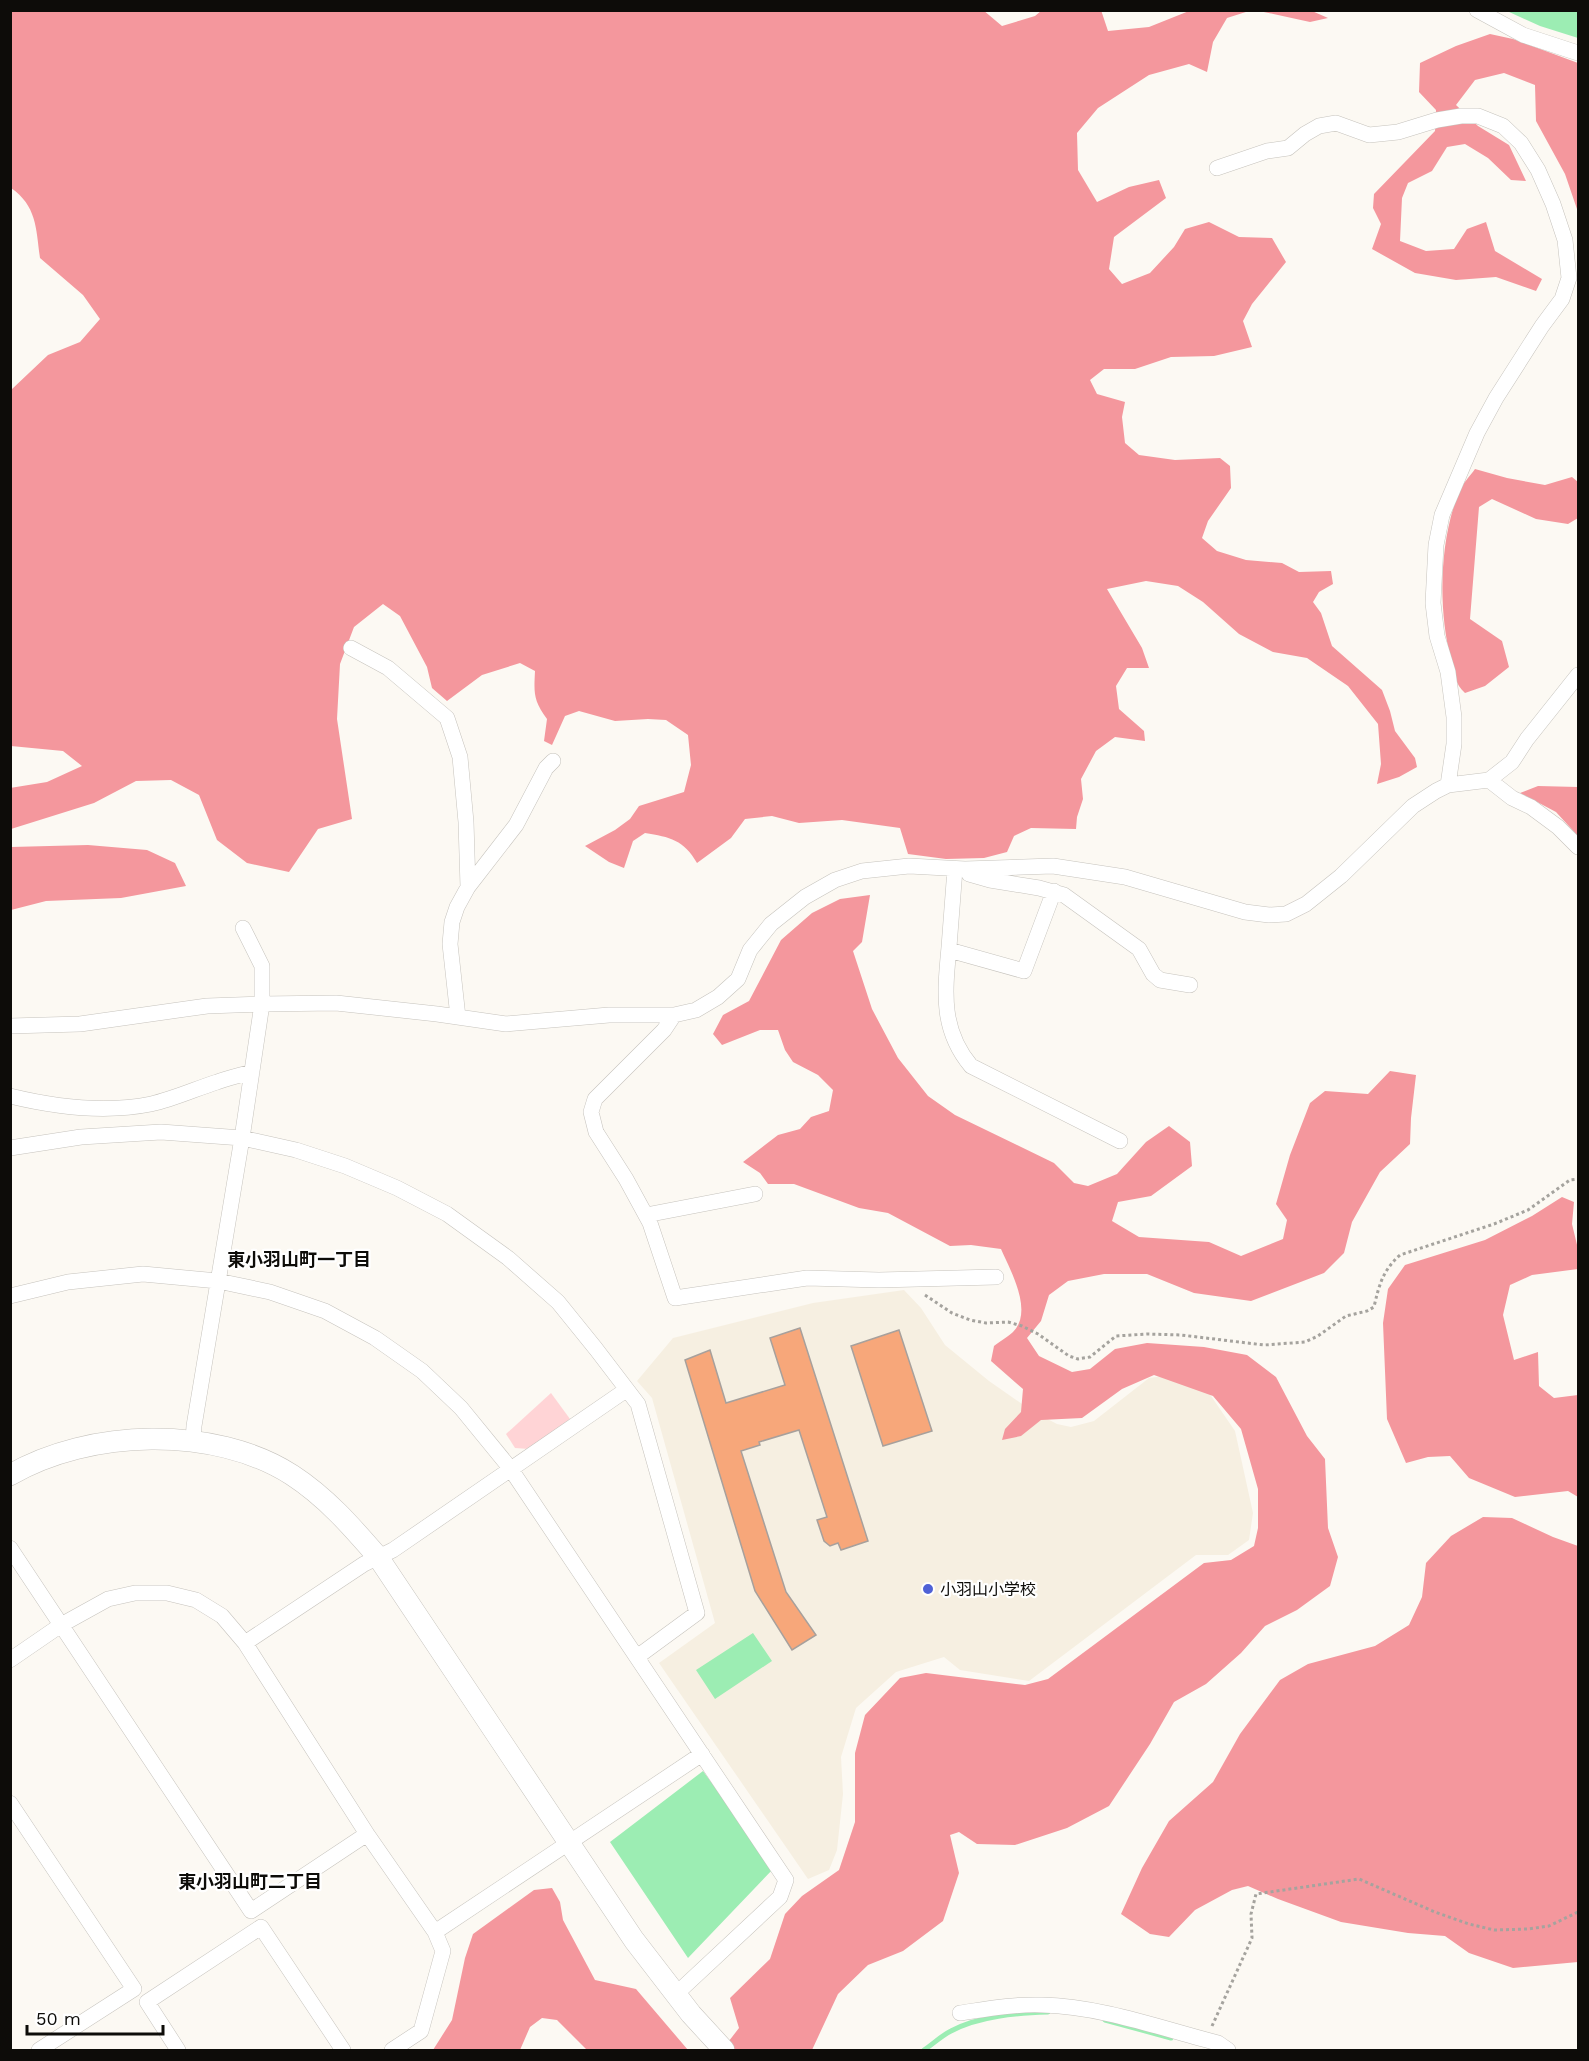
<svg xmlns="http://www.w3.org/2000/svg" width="1589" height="2061" font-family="'Work Sans','Noto Sans JP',sans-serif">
	<rect width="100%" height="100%" fill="#fcf9f3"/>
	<!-- built -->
	<path fill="#f6efe1" d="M904 1290 921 1308 945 1345 989 1381 1032 1411 1057 1424 1071 1427 1094 1421 1149 1378 1186 1373 1209 1393 1235 1431 1253 1513 1249 1540 1228 1555H1196L1029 1681 960 1670 944 1657 896 1672 856 1708 841 1757 843 1794 837 1850 829 1870 808 1879 659 1663 715 1623 652 1398 637 1381 673 1338 813 1303Z"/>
	<!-- green -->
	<path fill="#ffd4d6" d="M551 1393 570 1419 529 1449 515 1448 506 1434Z"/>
	<!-- forest -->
	<path fill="#f4979d" d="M983 10 1002 26 1035 16 1041 11 1101 10 1108 31 1149 27 1189 11H1249L1227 18 1213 42 1207 72 1189 64 1149 75 1098 108 1077 133 1078 170 1097 202 1129 187 1159 180 1166 198 1114 237 1109 269 1122 284 1150 273 1174 247 1185 229 1209 222 1239 237 1272 238 1286 262 1252 304 1243 321 1252 347 1214 356 1171 357 1135 369H1104L1090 380 1097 394 1125 402 1122 417 1125 443 1139 455 1175 460 1220 458 1230 466 1231 488 1208 521 1202 538 1217 551 1246 560 1282 563 1299 572 1331 571 1333 584 1319 592 1313 602 1321 613 1332 646 1382 690 1390 711 1395 731 1415 758 1417 767 1399 777 1377 784 1381 764 1378 724 1348 686 1307 658 1273 652 1239 634 1203 602 1178 586 1146 581 1107 589 1142 648 1149 668H1127L1116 686 1119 709 1144 731 1145 741 1115 737 1096 751 1081 779 1083 799 1077 817 1076 829 1031 828 1014 836 1007 852 984 858 946 859 908 854 900 828 842 820 799 823 772 816 745 819 731 838 697 863C684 840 670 837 645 833L633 841 624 868 609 862 585 846 615 830 630 819 639 806 684 792 691 765 688 735 666 720 648 719 615 721 579 711 565 716 552 745 544 741 547 719C533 700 534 693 535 671L520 663 482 675 447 701 432 688 427 667 400 616 383 604 354 627 340 664 337 719 352 819 318 829 289 872 247 863 217 840 199 795 171 780 136 781 94 803 11 829 10 788 47 782 82 766 63 751 11 746V390L48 355 80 342 100 319 83 295 40 258C36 229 37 206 11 188V11Z
		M1259 11H1312L1328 18 1310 22Z
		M1490 34 1513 39 1578 63V212L1565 174 1536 121 1535 85 1504 73 1475 80 1456 105 1478 126 1509 145 1526 181 1511 180 1488 158 1465 144 1447 147 1432 171 1408 183 1402 198 1400 241 1426 251 1454 249 1467 229 1486 222 1495 251 1542 279 1536 291 1496 277 1456 280 1415 273 1372 249 1381 224 1373 208 1374 194 1435 131 1436 110 1419 92 1420 63 1456 46Z
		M1475 469 1507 478 1545 485 1572 477 1578 482V518L1568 524 1536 519 1492 499 1479 507 1470 619 1502 641 1509 667 1485 686 1465 693C1455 684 1454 673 1451 660 1438 610 1439 541 1459 492 1462 484 1470 476 1475 469Z
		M1538 786 1578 787V836L1556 812 1520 793Z
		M88 845 147 850 175 863 186 886 121 898 46 901 11 910V847Z
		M870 895 862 942 853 951 872 1009 898 1058 928 1096 955 1115 1054 1163 1074 1183 1088 1186 1117 1174 1146 1142 1169 1126 1190 1142 1192 1166 1151 1196 1118 1202 1112 1221 1139 1237 1209 1242 1241 1256 1283 1239 1287 1220 1276 1204 1290 1155 1310 1103 1325 1091 1368 1094 1390 1071 1416 1075 1411 1118 1410 1144 1380 1172 1352 1222 1344 1253 1324 1273 1251 1301 1194 1293 1147 1274H1104L1068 1281 1049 1295 1041 1321 1027 1338 1039 1356 1072 1372 1090 1369 1115 1349 1147 1343 1204 1347 1247 1355 1276 1377 1307 1436 1325 1459 1328 1528 1338 1557 1330 1586 1297 1610 1265 1626 1241 1653 1206 1684 1174 1702 1150 1744 1109 1806 1067 1828 1015 1845 977 1844 959 1832 950 1835 959 1873 943 1921 903 1951 868 1965 838 1994 812 2050H722L739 2028 730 1998 770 1959 785 1914 802 1896 839 1870 855 1822V1753L865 1715 900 1678 926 1673 1025 1685 1048 1679 1204 1563 1231 1560 1254 1546 1258 1528V1489L1241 1429 1213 1396 1154 1375 1122 1389 1082 1418 1041 1420 1021 1436 1002 1440 1005 1429 1021 1412 1023 1389 991 1361 994 1346C1000 1341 1008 1337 1013 1332 1034 1311 1010 1270 1001 1249L971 1245 950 1246 888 1213 859 1208 794 1184H768L760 1173 743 1162 778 1135 800 1129 811 1117 829 1111 833 1090 818 1075 793 1062 785 1050 778 1030H760L722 1045 713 1034 723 1015 749 1001 781 940 812 913 840 899Z
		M1562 1197 1574 1202 1572 1224 1578 1249V1269L1532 1275 1510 1285 1503 1315 1514 1360 1538 1352 1539 1386 1554 1398 1578 1395V1497L1568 1491 1515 1497 1469 1478 1450 1456 1428 1457 1406 1463 1387 1419 1383 1323 1388 1289 1405 1265 1485 1240 1532 1216Z
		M1483 1517 1512 1518 1553 1537 1578 1546V1962L1513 1968 1469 1953 1445 1936 1408 1933 1341 1922 1278 1899 1248 1886 1232 1890 1195 1910 1169 1937 1150 1934 1121 1914 1142 1868 1169 1821 1213 1782 1240 1734 1280 1680 1308 1664 1375 1646 1409 1625 1422 1597 1426 1563 1451 1536Z
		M552 1888 560 1902 563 1920 595 1980 636 1989 688 2050H587L557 2020 542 2018 530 2027 520 2050H433L452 2020 465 1958 473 1934 534 1890Z"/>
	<!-- water -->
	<path fill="#9cedb3" d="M1507 11H1578V38L1540 26Z
		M753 1633 772 1661 715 1699 696 1670Z
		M703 1771 774 1868 688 1958 610 1842Z"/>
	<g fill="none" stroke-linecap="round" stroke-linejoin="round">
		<!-- stream -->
		<path stroke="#9cedb3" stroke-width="5" d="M1105 2020 1171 2038
			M924 2050C933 2044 941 2036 951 2031 979 2016 1017 2013 1048 2012"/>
	</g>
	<!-- building -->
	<path fill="#f7a77a" stroke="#a7a09c" stroke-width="1.5" d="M800 1328 868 1541 841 1550 838 1543 830 1546 824 1541 817 1520 827 1517 799 1430 759 1442 760 1445 741 1451 786 1592 816 1635 792 1650 755 1591 685 1360 710 1350 726 1403 785 1385 770 1338Z
		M899 1330 932 1431 883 1446 851 1346Z"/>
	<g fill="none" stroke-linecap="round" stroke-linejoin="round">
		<defs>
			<path id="street" d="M1477 10 1523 35 1578 53
				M1217 168 1267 151 1288 148 1305 134 1319 126 1336 123 1369 135 1398 132 1437 120 1461 116H1478L1503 126 1521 143 1538 170 1553 204 1565 240 1569 278 1562 299 1542 326 1496 398 1477 433 1442 515 1436 545 1433 603 1437 636 1448 672 1454 717V744L1448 785
				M351 648 388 668 447 718 460 757 466 822 468 887
				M1489 780 1512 798 1531 807 1558 827 1578 847
				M955 869C953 895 951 921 949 947 945 991 940 1029 971 1066L1120 1141
				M969 874 990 880 1039 888 1064 895 1139 949 1153 974 1160 980 1190 985
				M949 950 1024 971 1054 891
				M674 1015 664 1030 595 1099 591 1112 596 1132 626 1179 650 1223 675 1298 807 1278 879 1280 996 1277
				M458 1017 450 944 452 922 457 907 468 887 516 825 546 768 553 761
				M10 1026 80 1024 207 1006 262 1004 336 1003 437 1014 506 1024 609 1015H674L696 1010 718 997 738 979 750 950 771 924 805 897 835 880 862 871 909 866 965 869 1053 866 1125 877 1245 912 1269 915 1286 914 1306 904 1341 876 1413 806 1436 791 1448 785 1489 780 1512 762 1527 739 1578 675
				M10 1096C55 1107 106 1113 151 1104 174 1099 195 1089 217 1082 228 1078 240 1075 252 1072
				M10 1148 81 1137 161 1132 242 1138 296 1150 345 1166 397 1188 447 1214 508 1258 558 1302 596 1349 638 1404 697 1613 637 1657
				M646 1215 755 1194
				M10 1296 68 1282 143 1274 218 1281 270 1292 325 1311 375 1338 422 1371 461 1408 510 1468 786 1880 780 1897 675 1995
				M193 1441 194 1426 242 1138 262 1004V966L243 928
				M10 1548 251 1911 367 1834
				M245 1643 364 1564 393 1550 626 1390
				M10 1660 61 1625 108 1599 135 1593H167L196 1600 222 1616 245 1643 367 1834 435 1932 443 1951 421 2031 392 2050
				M10 1803 134 1989 39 2050
				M435 1932 702 1754
				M960 2013C987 2009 1014 2004 1042 2005 1100 2006 1163 2029 1218 2043L1228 2050
				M178 2050 147 2002 261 1927 343 2050"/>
			<path id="secondary" d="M10 1475C89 1429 214 1425 292 1475 326 1497 352 1527 378 1557L634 1940 691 2014 724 2050"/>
		</defs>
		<!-- street casing -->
		<use href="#street" stroke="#c6c3bd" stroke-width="16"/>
		<!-- secondary casing -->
		<use href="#secondary" stroke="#c6c3bd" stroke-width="22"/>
		<!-- path -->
		<path stroke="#a5a39e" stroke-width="3" stroke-dasharray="3 3" stroke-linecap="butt" d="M925 1295 952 1313 970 1320 986 1323 1008 1322 1022 1326 1038 1334 1069 1356 1078 1359 1090 1357 1116 1336 1147 1334 1181 1335 1264 1345 1305 1342 1318 1336 1346 1316 1367 1311 1374 1307C1379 1285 1383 1270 1400 1255L1494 1224 1528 1210 1570 1180 1578 1179
			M1212 2026 1252 1938 1251 1914 1256 1894 1359 1879 1435 1912 1469 1924 1494 1930 1528 1929 1549 1926 1578 1912"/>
		<!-- street -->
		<use href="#street" stroke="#fff" stroke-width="15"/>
		<!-- secondary -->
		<use href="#secondary" stroke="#fff" stroke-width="21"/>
	</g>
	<!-- markers -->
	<circle fill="#4f61d6" stroke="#fff" stroke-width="2" cx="928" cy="1589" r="6"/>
	<g text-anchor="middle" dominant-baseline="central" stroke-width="4.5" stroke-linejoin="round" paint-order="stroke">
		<!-- poi labels -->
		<g font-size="16" fill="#0d0c09" stroke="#fff" text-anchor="start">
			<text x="940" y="1589">小羽山小学校</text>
		</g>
		<!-- neighbourhood labels -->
		<g font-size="18" font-weight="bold" fill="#0d0c09" stroke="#fff">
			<text x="299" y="1259">東小羽山町一丁目</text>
			<text x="250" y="1881">東小羽山町二丁目</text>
		</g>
	</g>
	<!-- border -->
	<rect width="1589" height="2061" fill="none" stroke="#0d0c09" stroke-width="24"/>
	<!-- scale -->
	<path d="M27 2025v9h136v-9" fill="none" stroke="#0d0c09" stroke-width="3"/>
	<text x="36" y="2025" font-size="18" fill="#0d0c09" stroke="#ffffff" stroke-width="4.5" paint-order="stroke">50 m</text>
</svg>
